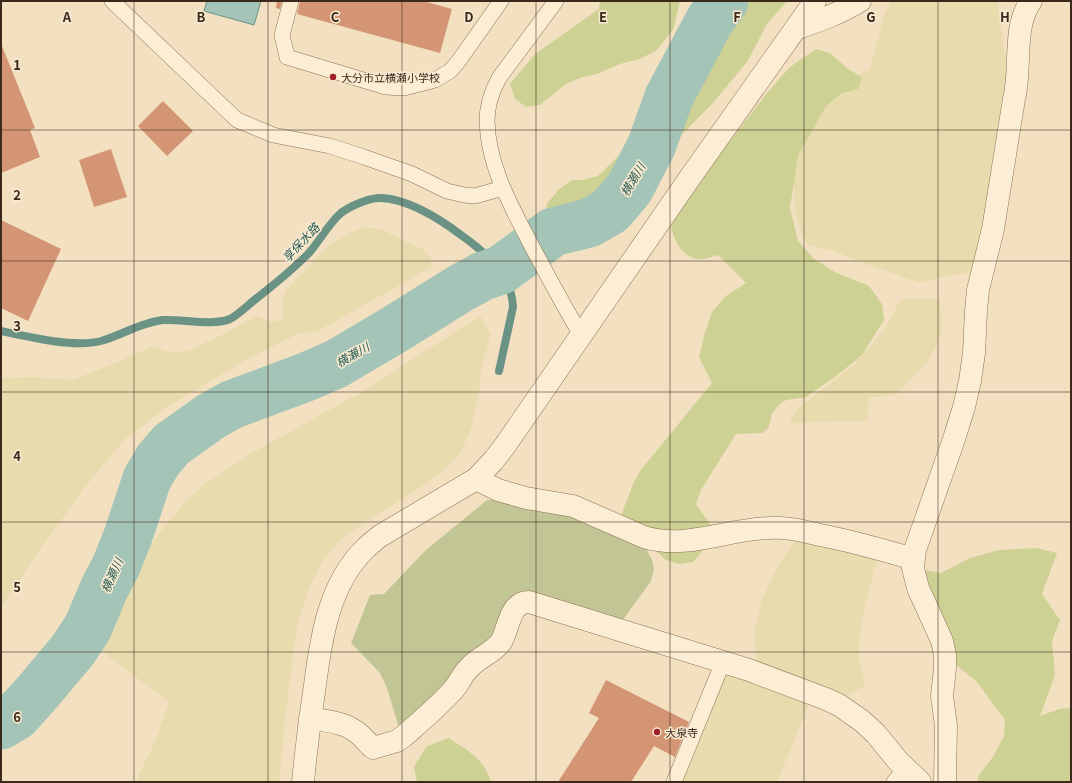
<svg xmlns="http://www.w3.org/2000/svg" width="1072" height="783" font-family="Georgia,'Noto Sans JP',serif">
	<rect width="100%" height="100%" fill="#f2e0c1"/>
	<!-- farmland -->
	<path fill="#e8dbad" d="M891 1H997L1007 70V93L975 273 949 275 920 283 861 262 835 251 808 245 802 234 795 211 794 196V163L798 148 825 104 863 72 870 69 884 16Z
		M365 227 380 229 424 250 431 258V267L318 331 297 334 246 360 164 409 124 440 92 478 43 545 6 600 1 606V378L33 377 73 380 115 363 153 346 172 353 189 350 216 338 256 316 271 322 283 320 282 300 286 290 329 245 351 232Z
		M939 298 942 319 941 332 936 346 927 362 897 394 869 398 867 421 789 423 797 409 854 365 886 327 899 302 903 299Z
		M480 316 491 334 482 364 479 392 471 428 461 452 442 472 418 489 365 522 340 540 322 562 309 588 297 625 285 719 279 782H136L156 739 169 702 91 643 140 560 161 531 186 501 206 483 248 455 358 394Z
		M797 537 878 555 863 614 859 641V660L865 685 844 698 757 661 755 644V629L762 599 777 568Z
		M1071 569V671L1070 670Z
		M725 673 811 699 777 782H685L682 781Z"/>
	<!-- green -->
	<path fill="#cdd194" d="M600 1H680L673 30 656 51 639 59 620 64 597 74 582 77 566 84 540 105 526 107 515 99 510 84 535 54 599 9Z
		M730 1H787L767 24 747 62 712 104 643 174C632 177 625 183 617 190 597 206 579 222 554 225L546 216 547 204 558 190 572 180H583L598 176 649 126 659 103 696 45Z
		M816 49 830 53 848 69 862 77 858 89 842 93 826 106 798 155 790 208 798 241 814 259 835 272 869 286 882 304 884 320 862 355 835 377 806 397 786 400 781 403 772 413 769 427 762 433 736 434 701 490 696 504 711 526 709 543 693 562 679 564 666 560 641 538 626 527 622 513 634 482 640 471 712 383 699 357 705 332 712 312 726 296 746 283 718 255C713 256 707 259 702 259 683 260 675 242 671 227L676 216 714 162 767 93 790 67Z
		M1036 548 1057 553 1042 594 1060 620 1052 641 1055 675 1040 716 1059 709 1071 708V782H978V776L993 757 1004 736 1005 720 977 682 949 659 919 569 941 573 970 558 999 550Z
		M448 738C468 750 484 759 491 782H417L414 767 426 747Z"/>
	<!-- cemetery -->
	<path fill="#c2c594" d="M487 500H496L560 511 633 542 647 550 652 560 654 569 651 581 622 621 530 596 502 631 400 731 387 688 380 673 351 643 370 595 384 594 426 550Z"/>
	<!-- water -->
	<path fill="#a4c4b8" stroke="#6a9386" d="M207 1H261L254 25 204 11Z"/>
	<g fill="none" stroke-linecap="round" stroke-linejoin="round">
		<!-- stream -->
		<path stroke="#6a9386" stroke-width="8" d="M1 331C28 337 74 348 101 341 122 335 142 322 163 320 181 319 214 326 230 319 238 315 249 304 257 298 275 284 292 270 308 254 320 241 328 224 341 213 350 206 367 199 378 198 405 197 440 219 461 235 485 252 512 275 513 307L499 371"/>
		<!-- river -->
		<path stroke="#a4c4b8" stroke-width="49" d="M1 725 16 716 36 694 73 650 88 627 104 589 116 566 128 536 147 479 158 460 172 444 210 417 231 405 306 377 336 364 392 331 461 288 483 276 501 270 553 232 589 223 610 211 629 189 651 147 669 97 710 20 724 1"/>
	</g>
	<!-- building -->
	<path fill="#d39573" d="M277 1H282L280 9 276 8Z
		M300 1H423L452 9 440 53 297 14Z
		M1 46H2L35 128 30 130 40 157 1 173Z
		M163 101 193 131 167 156 138 126Z
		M111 149 127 197 94 207 79 160Z
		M1 220 61 249 28 321 1 308Z
		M606 680 689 722 675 757 654 746 631 782H558L599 718 589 713Z"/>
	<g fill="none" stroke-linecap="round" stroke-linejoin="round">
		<defs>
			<path id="lane" d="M112 1 237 120 273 135 330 146 364 157 412 174 447 191 464 195 475 196 503 188
				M291 1 282 35 287 57 386 87 404 88 435 80 450 71 458 62 501 1
				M556 1 499 78C492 91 487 106 487 121 488 164 509 202 528 239 545 271 562 303 581 335
				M674 782 723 662
				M894 782 905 768"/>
			<path id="street" d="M795 29C818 21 839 14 860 1
				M476 479 498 490 526 498 573 506 644 537C686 550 727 529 769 528 787 527 803 531 820 535 852 541 883 550 914 559
				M310 718C325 721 343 722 355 731 362 735 367 743 373 748L397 741 404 736C421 721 439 706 454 689 460 682 463 673 470 667 479 657 493 653 501 642 509 629 509 602 529 602L749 670 826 699 839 705 862 721 876 734 898 761 920 782
				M303 782C306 750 310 717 315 685 321 638 329 583 366 548 370 544 375 540 380 536L476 479 493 461 504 447 689 179 815 1
				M945 782 946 726 942 696 945 668V655L942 641 918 588 913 568 915 550 954 439 964 407 970 381 974 353 976 311 978 290 993 229 1014 99C1022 68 1012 28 1031 1"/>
		</defs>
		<!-- lane casing -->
		<use href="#lane" stroke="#8d7057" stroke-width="16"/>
		<!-- street casing -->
		<use href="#street" stroke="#8d7057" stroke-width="23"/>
		<!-- lane -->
		<use href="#lane" stroke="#fceed5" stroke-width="15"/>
		<!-- street -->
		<use href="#street" stroke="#fceed5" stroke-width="22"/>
	</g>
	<!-- grid -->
	<path fill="none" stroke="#3b291c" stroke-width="1" stroke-opacity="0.55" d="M134 1V782M268 1V782M402 1V782M536 1V782M670 1V782M804 1V782M938 1V782M1 130H1071M1 261H1071M1 392H1071M1 522H1071M1 652H1071"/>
	<!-- markers -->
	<g fill="#a1212a" stroke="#f8ebd1" stroke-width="1.5">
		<circle cx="333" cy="77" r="4"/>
		<circle cx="657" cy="732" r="4"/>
	</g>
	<g text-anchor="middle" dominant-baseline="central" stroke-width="3" stroke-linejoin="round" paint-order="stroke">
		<!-- poi labels -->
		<g font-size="11" fill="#3b291c" stroke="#f8ebd1" text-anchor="start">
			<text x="341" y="77">大分市立横瀬小学校</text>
			<text x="665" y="732">大泉寺</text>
		</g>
		<!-- water labels -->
		<g font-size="12" font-style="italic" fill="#2a5c56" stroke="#f8ebd1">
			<text transform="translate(632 179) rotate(-59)">横瀬川</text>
			<text transform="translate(300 242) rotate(-47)">享保水路</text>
			<text transform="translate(352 354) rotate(-30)">横瀬川</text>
			<text transform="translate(111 575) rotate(-66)">横瀬川</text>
		</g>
	</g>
	<g font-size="13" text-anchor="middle" font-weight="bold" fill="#3b291c" stroke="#f8ebd1" stroke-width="3" stroke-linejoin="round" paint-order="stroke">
		<text x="67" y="22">A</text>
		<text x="201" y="22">B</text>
		<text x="335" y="22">C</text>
		<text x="469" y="22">D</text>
		<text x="603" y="22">E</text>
		<text x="737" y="22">F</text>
		<text x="871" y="22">G</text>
		<text x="1005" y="22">H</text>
		<text x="17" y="70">1</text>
		<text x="17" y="200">2</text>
		<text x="17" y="331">3</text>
		<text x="17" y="461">4</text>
		<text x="17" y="592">5</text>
		<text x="17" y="722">6</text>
	</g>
	<!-- border -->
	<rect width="1072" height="783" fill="none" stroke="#3b291c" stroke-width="4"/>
</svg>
